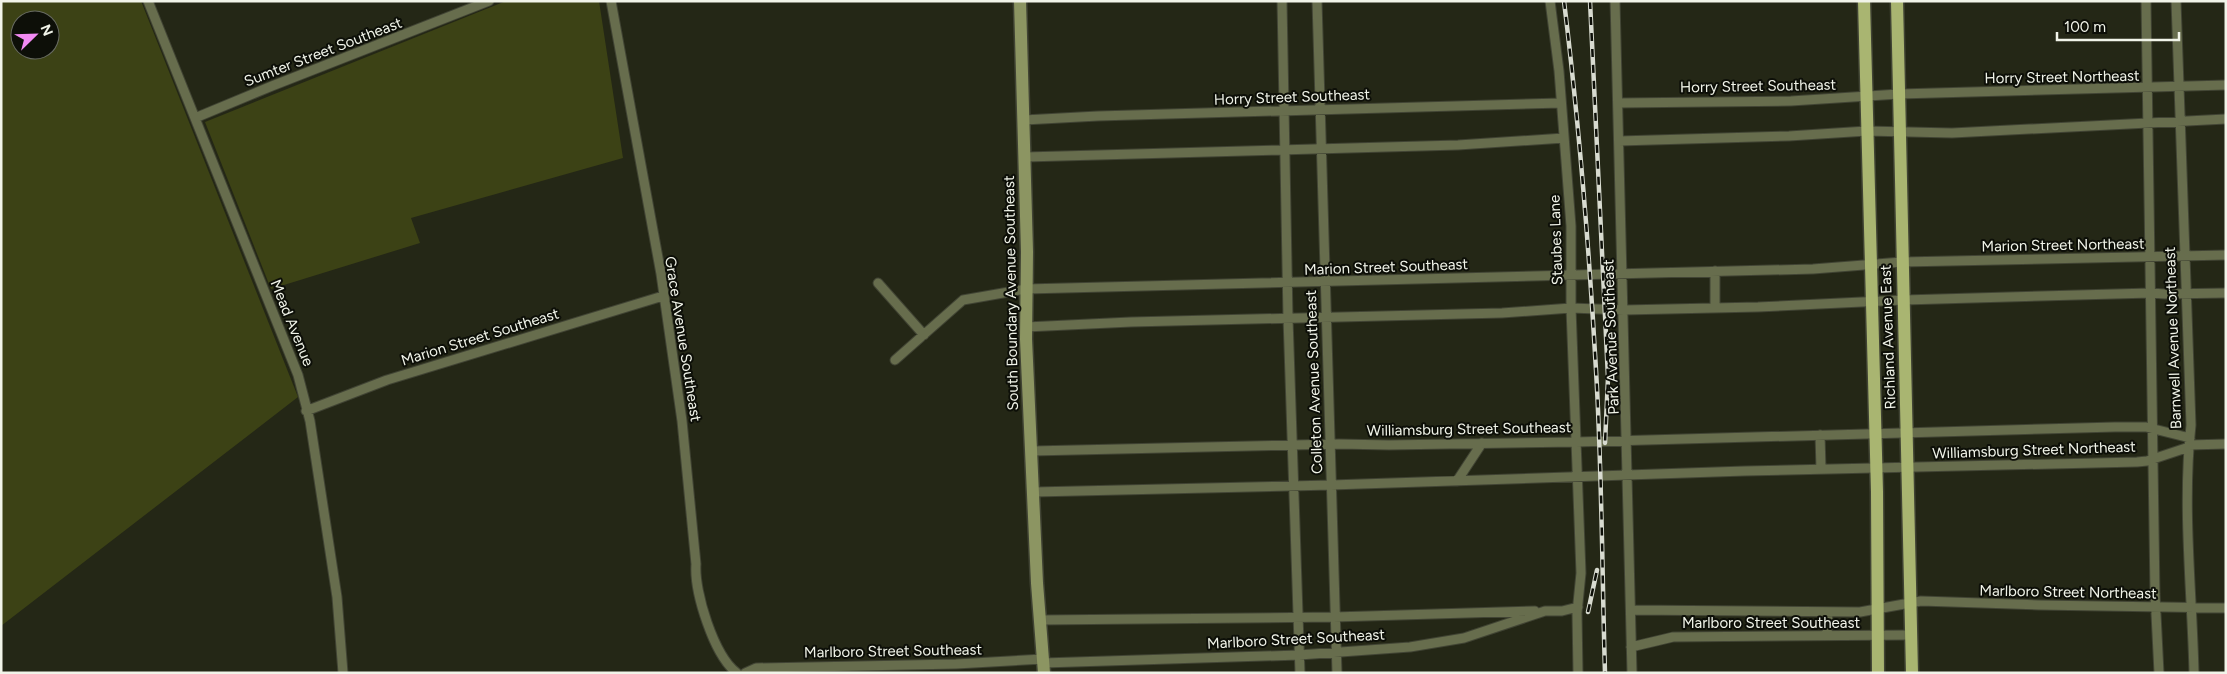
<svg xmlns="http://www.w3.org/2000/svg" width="2227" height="674" font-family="Figtree,sans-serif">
	<rect width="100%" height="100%" fill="#242716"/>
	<!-- pitch -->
	<path fill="#3c4215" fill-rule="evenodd" d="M1 1H141L298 397 1 626ZM20 20H50V50H20Z
		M506 1H599L623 158 411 218 420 243 271 289 205 122Z"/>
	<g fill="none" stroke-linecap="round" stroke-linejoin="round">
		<defs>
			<path id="street" d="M148 1 298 375 310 421 337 597 343 673
				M611 1 661 274 682 421 696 564C694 592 714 656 737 673
				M1282 1 1288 318 1300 673
				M1317 1 1337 673
				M1550 1 1559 71 1571 226V308L1581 573 1577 613 1578 673
				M1615 1 1632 673
				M2146 1 2155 594 2159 673
				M2176 1 2191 425C2182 507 2192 590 2194 673
				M1618 103 1791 101 1899 94 2226 85
				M195 118 272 86 489 1
				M1024 120 1098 116 1561 103
				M1619 141 1789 136 1867 131 1952 133 2226 119
				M1025 157 1458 145 1564 138
				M1715 271V307
				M878 283 924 335
				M1026 327 1131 322 1502 313 1571 308 1624 310 1758 307 1904 300 2151 293 2165 294 2226 293
				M895 360 963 300 1026 289 1813 269 1902 262 2226 255
				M306 411 387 380 663 296
				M1820 435 1821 469
				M2189 445 2226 444
				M1032 451 1339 444 1389 445 1576 442 2115 427H2146L2190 438
				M1457 481 1482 443
				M1034 492 1331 485 1745 471 2137 462 2147 461 2189 447
				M1631 610 1860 612 1921 601 2038 605 2226 608
				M1040 620 1334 617 1535 611
				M1827 635 1828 612
				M1631 647 1673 637 1911 635
				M1043 663 1299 655 1410 647 1464 638 1545 611H1562L1578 607
				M745 673 756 668 956 664 1043 659"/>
			<path id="secondary" d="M1020 1 1027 252 1026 339 1037 583 1044 673"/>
			<path id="primary" d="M1864 1 1877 492 1878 673
				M1897 1 1912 673"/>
		</defs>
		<!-- street casing -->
		<use href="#street" stroke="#414434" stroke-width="11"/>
		<!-- secondary casing -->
		<use href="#secondary" stroke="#414434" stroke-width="15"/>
		<!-- primary casing -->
		<use href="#primary" stroke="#414434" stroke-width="15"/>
		<!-- street -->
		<use href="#street" stroke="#676d4d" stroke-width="9"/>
		<!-- secondary -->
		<use href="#secondary" stroke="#8c9562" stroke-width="12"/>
		<!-- primary -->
		<use href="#primary" stroke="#a9b571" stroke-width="12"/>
		<defs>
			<path id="rail" d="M1564 1C1579 124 1589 247 1596 370 1602 471 1602 572 1605 673
				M1590 1 1608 378 1605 443
				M1588 612 1597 570"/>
		</defs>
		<!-- rail casing -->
		<use href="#rail" stroke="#d8dbd0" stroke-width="4.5"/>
		<!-- rail -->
		<use href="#rail" stroke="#0d0f08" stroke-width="2.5" stroke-dasharray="8" stroke-linecap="butt"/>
	</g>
	<g text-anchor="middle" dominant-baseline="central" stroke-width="4" stroke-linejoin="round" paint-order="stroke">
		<!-- street labels -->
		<g font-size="15" fill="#f1f4e9" stroke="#0d0f08">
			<text transform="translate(323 52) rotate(-21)">Sumter Street Southeast</text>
			<text transform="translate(2062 77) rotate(-1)">Horry Street Northeast</text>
			<text transform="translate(1758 86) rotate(-1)">Horry Street Southeast</text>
			<text transform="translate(1292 97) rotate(-2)">Horry Street Southeast</text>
			<text transform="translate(1556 240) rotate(-92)">Staubes Lane</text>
			<text transform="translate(2063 245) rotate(-1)">Marion Street Northeast</text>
			<text transform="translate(1386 267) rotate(-2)">Marion Street Southeast</text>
			<text transform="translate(1011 293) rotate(-91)">South Boundary Avenue Southeast</text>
			<text transform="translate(292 323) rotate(68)">Mead Avenue</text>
			<text transform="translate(480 337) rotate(-17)">Marion Street Southeast</text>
			<text transform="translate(1611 337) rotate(-92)">Park Avenue Southeast</text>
			<text transform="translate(1888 337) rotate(-92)">Richland Avenue East</text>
			<text transform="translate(2173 338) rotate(-92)">Barnwell Avenue Northeast</text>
			<text transform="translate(683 339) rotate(81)">Grace Avenue Southeast</text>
			<text transform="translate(1314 382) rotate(-92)">Colleton Avenue Southeast</text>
			<text transform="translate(1469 429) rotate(-1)">Williamsburg Street Southeast</text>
			<text transform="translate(2034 450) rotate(-2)">Williamsburg Street Northeast</text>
			<text transform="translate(2068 592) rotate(1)">Marlboro Street Northeast</text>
			<text x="1771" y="623">Marlboro Street Southeast</text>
			<text transform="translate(1296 639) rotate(-3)">Marlboro Street Southeast</text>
			<text transform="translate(893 651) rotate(-1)">Marlboro Street Southeast</text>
		</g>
	</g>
	<!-- border -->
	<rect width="2227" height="674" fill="none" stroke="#f1f4e9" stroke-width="5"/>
	<!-- north arrow -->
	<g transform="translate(35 35) rotate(67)"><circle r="24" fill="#0d0f08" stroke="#686b62"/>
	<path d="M0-4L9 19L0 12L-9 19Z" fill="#f28af3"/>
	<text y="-8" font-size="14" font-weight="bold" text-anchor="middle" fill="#f1f4e9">N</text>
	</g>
	<!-- scale -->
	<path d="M2057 32v8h122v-8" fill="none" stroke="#f1f4e9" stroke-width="2.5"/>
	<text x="2064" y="32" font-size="15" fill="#f1f4e9" stroke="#0d0f08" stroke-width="4" paint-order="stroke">100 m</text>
</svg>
